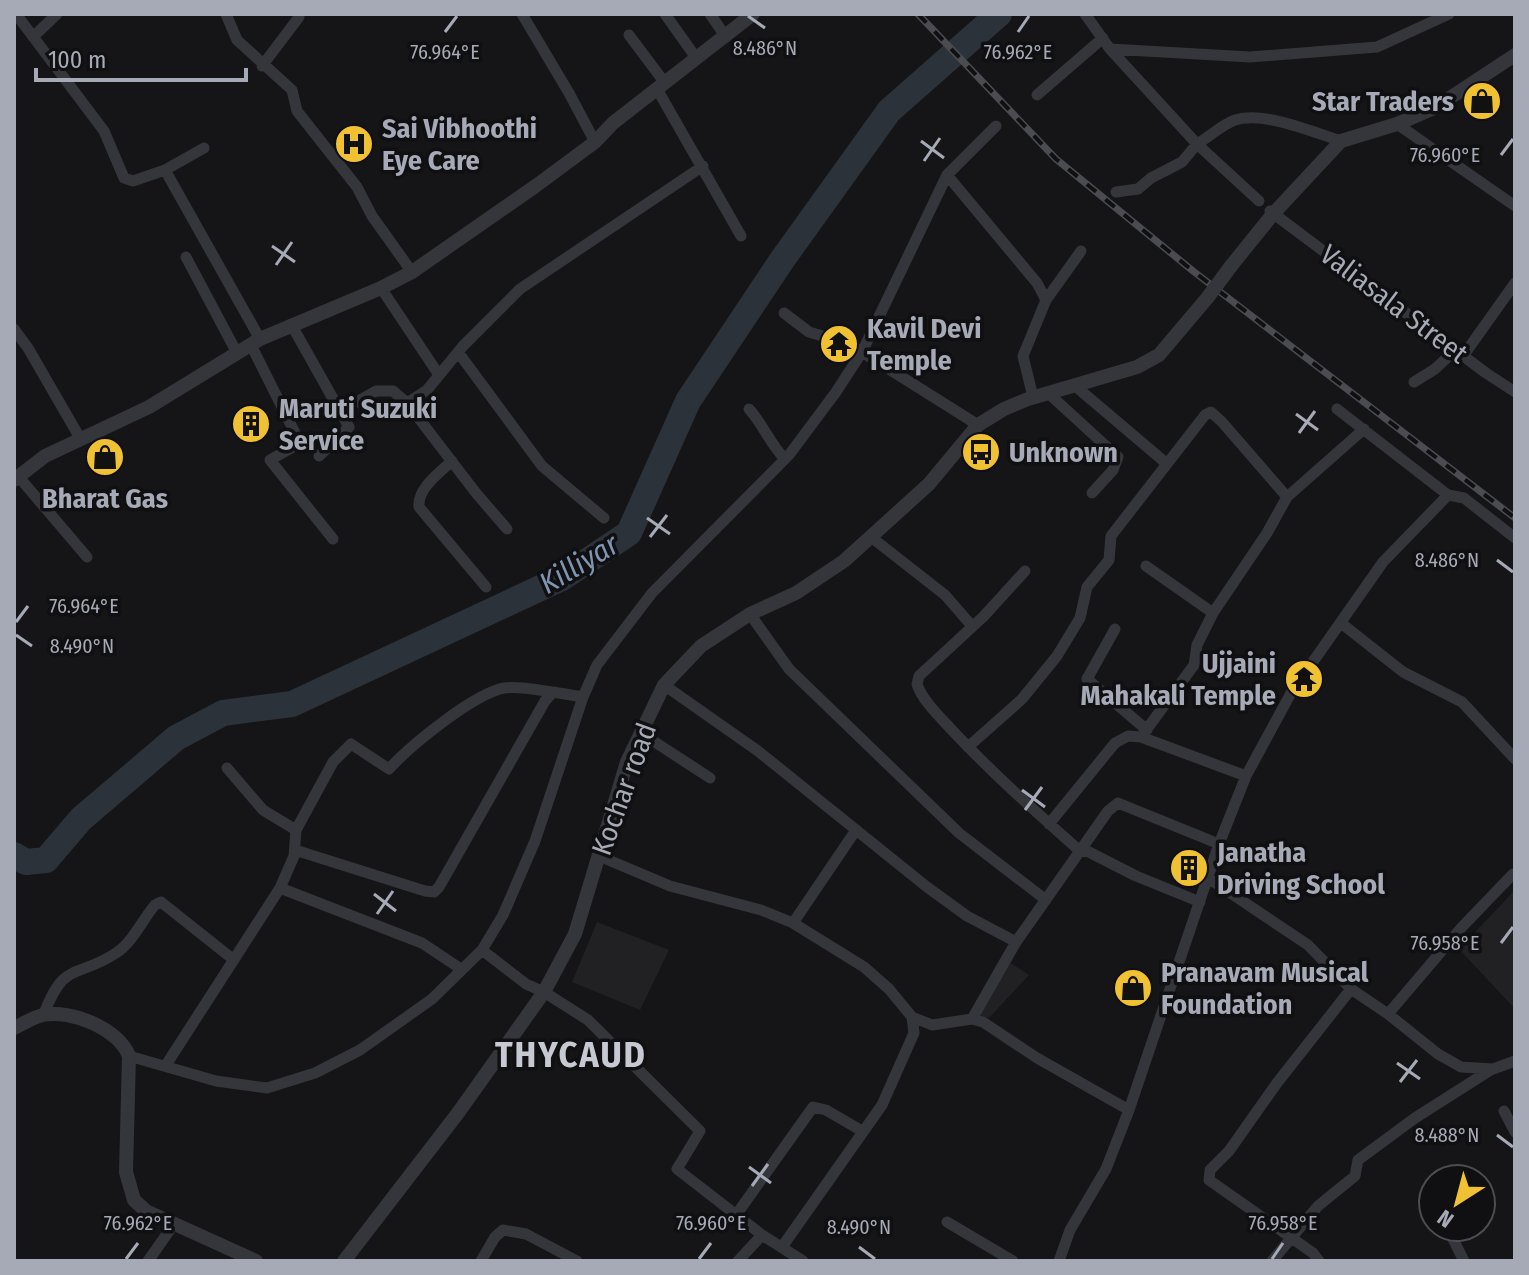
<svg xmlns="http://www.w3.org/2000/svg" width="1529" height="1275" font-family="'Fira Sans Condensed',sans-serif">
	<rect width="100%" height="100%" fill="#151416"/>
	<!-- built -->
	<path fill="#212023" d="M1515 890V1009L1459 949Z
		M597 922 669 950 640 1010 572 982Z
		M1009 962 1029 975 989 1018 975 1014Z"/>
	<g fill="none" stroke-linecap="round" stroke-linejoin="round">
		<!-- river -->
		<path stroke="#2b323a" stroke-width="26" d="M14 855 26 862 46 860 81 819 176 738 223 713 292 704 562 578 629 533 688 401 782 260 889 111 999 14"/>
		<!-- minor -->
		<path stroke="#35363b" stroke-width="11" d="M16 14 104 131 124 178 133 181 165 170
			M226 14 237 40 292 90 297 111 357 187 372 216 412 272
			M522 14 569 93 595 142
			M665 14 697 59
			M710 14 726 37
			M1085 14 1110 49 1197 144C1209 137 1223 124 1235 120 1264 111 1313 132 1341 141
			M629 35 665 83
			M33 37 57 14
			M1110 49 1250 57 1377 47 1449 14
			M262 66 299 17
			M657 89 741 236
			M1037 95 1103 38
			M1397 124 1515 206
			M204 148 165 170 260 339
			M947 175 1037 283 1046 300 1023 356 1033 397
			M1116 192 1138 189 1151 178 1182 162 1197 144 1259 201
			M1270 211 1486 373 1515 392
			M186 257 237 353
			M381 288 439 375
			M1046 300 1081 251
			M784 313 809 332 842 342 862 352 978 425
			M291 324 349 427 319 456
			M14 329 28 348 80 438
			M251 345 300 443 270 460 333 539
			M458 352 542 466 604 518
			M1463 356 1515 283
			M1414 382 1435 369 1455 350
			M1074 385 1166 463
			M1048 393 1118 457 1113 470 1092 493
			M407 403 427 390 463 346 520 289 703 166
			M749 409C763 424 770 444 785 459
			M1337 409 1448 495 1464 498 1515 538
			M341 411 376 391H393L407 403 476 493 507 529
			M452 461C439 473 417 489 419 507L486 587
			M18 476 87 557
			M871 537 945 595 972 626
			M1146 566 1213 613
			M1025 571 984 616 919 676 917 684C922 700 939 716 950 728 991 772 1036 812 1081 852
			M750 614 789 669 959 833 1046 900
			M1341 623 1403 672 1462 702 1515 759
			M1115 629 1087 679 1147 730
			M664 685 758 751 927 887 967 916 1016 942
			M641 733 710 778
			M1141 737 1194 665 1197 645 1213 613 1267 533 1287 497
			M968 747 1022 699 1057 656 1080 618 1087 587 1109 560 1111 536 1205 415 1211 412 1222 422 1287 497 1364 429
			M1049 824 1115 743 1128 736 1141 737 1246 776
			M296 830 333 762 351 744 389 769C410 746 473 694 504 688 519 686 538 690 553 692
			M1083 849 1136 876 1200 902
			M295 850 425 891 434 892 439 887 545 701 553 692 583 697
			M599 856 670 886 761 910 793 923 864 967 889 989 912 1017 932 1025 972 1019 983 1022 1037 1058 1129 1110
			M1208 878 1308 945 1351 989 1388 1014 1438 1054 1461 1067 1493 1069 1515 1061
			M280 888 422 943 461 969
			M793 923 856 830
			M482 950 526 984 544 992 588 1020 700 1131 677 1169 762 1235 803 1261
			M44 1014C64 960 77 979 116 953 133 942 142 920 155 905L161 902 234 960
			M1388 1014 1462 927 1513 874
			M972 1019 1016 942 1108 811 1118 803 1219 844
			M129 1056 216 1081 267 1088 315 1073 360 1050 432 999 482 950 503 915 535 841 583 697 597 665 652 593 789 455 836 392 862 352 947 175 996 126
			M166 1065 280 888 294 856 296 830 263 810 227 768
			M1504 1111 1515 1132
			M736 1215 813 1107 826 1110 862 1131
			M947 1222 1013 1261
			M1447 1227 1464 1261
			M782 1247 882 1105 914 1033 912 1017
			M148 1261 174 1224
			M481 1261 495 1237 503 1230 526 1234 577 1261
			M738 1261 762 1235
			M1059 1261 1070 1230 1106 1169 1129 1110 1219 844 1246 776 1291 693 1383 562 1448 495
			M1272 1261 1318 1206 1355 1176 1358 1160 1415 1118 1492 1069
			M1319 1261 1313 1253 1209 1180 1210 1170 1229 1151 1277 1083 1351 989"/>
		<!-- tertiary -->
		<path stroke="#35363b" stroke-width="14" d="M1231 266 1273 214 1341 141 1397 124 1436 107 1515 55
			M14 480 45 456 149 407 260 339 381 288 412 272 537 185 595 142 613 123 753 14
			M14 1028C23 1024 33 1017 43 1015 71 1009 119 1029 129 1056L126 1172 134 1200 146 1211 256 1261
			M344 1261 458 1113 544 992 575 934 627 762 664 685 701 646 750 614 796 593 844 561 929 484 978 425 1004 409 1028 399 1137 367 1159 355 1208 297"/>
		<defs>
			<path id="rail" d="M918 14 1056 159 1193 271 1515 518"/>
		</defs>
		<!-- rail casing -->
		<use href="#rail" stroke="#4b4c52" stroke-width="7"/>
		<!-- rail -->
		<use href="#rail" stroke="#100f11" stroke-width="4" stroke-dasharray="12" stroke-linecap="butt"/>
		<!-- tertiary-bridge -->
		<path stroke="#35363b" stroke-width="14" d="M1208 297 1231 266"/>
	</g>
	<!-- ticks -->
	<path fill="none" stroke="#a6aab6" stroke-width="3" d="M748 16 765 28M445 32 457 16M1018 32 1029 16M921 141 944 158M1501 155 1513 139M924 161 940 138M272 246 295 262M276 265 292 242M1296 414 1318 430M1299 433 1315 411M647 518 670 534M650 537 667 515M1497 560 1513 572M16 622 28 606M16 635 32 646M1022 790 1045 807M1025 810 1042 787M374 894 396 911M377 914 393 891M1501 943 1513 927M1397 1063 1420 1079M1400 1082 1417 1060M1497 1135 1513 1147M749 1167 771 1183M752 1186 768 1164M859 1247 875 1259M126 1259 138 1243M699 1259 711 1243M1272 1259 1283 1243"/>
	<!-- icons -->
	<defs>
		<symbol id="shop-disc" viewBox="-11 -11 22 22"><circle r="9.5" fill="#efc133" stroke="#100f11"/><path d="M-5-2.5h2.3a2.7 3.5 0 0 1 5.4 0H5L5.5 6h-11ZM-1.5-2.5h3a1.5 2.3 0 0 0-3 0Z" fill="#111"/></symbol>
		<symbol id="hospital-disc" viewBox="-11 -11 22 22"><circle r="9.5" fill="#efc133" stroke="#100f11"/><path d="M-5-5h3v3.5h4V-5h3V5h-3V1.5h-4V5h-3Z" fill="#111"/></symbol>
		<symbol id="temple-disc" viewBox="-11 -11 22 22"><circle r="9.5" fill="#efc133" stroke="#100f11"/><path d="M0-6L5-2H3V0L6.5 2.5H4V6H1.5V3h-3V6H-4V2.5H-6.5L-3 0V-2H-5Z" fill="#111"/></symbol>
		<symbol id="building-disc" viewBox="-11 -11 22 22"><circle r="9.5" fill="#efc133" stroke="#100f11"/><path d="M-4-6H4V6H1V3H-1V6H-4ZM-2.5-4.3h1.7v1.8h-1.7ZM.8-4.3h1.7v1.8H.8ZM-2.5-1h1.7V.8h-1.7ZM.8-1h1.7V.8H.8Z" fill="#111"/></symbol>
		<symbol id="bus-disc" viewBox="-11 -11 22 22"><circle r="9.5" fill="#efc133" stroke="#100f11"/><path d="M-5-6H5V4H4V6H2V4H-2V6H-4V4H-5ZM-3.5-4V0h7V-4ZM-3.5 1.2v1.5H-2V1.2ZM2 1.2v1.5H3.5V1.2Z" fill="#111"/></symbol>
	</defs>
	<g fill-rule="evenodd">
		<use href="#shop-disc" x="1460" y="79" width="44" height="44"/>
		<use href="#hospital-disc" x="332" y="122" width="44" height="44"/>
		<use href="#temple-disc" x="817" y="322" width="44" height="44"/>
		<use href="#building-disc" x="229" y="402" width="44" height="44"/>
		<use href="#bus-disc" x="959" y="430" width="44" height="44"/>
		<use href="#shop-disc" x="83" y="435" width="44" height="44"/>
		<use href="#temple-disc" x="1282" y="657" width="44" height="44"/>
		<use href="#building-disc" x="1167" y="846" width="44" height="44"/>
		<use href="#shop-disc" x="1111" y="966" width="44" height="44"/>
	</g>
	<g text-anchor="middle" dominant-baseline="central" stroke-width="7" stroke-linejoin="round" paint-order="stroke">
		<!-- poi labels -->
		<g font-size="28" font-weight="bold" fill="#a6aab6" stroke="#100f11" text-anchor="start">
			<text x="1454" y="101" text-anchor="end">Star Traders</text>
			<text x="382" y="128">Sai Vibhoothi<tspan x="382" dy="32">Eye Care</tspan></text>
			<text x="867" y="328">Kavil Devi<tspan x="867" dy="32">Temple</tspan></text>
			<text x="279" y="408">Maruti Suzuki<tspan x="279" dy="32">Service</tspan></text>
			<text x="1009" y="452">Unknown</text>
			<text x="105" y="498" text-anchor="middle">Bharat Gas</text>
			<text x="1276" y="663" text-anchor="end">Ujjaini<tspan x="1276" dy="32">Mahakali Temple</tspan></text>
			<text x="1217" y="852">Janatha<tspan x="1217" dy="32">Driving School</tspan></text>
			<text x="1161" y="972">Pranavam Musical<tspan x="1161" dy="32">Foundation</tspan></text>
		</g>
		<!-- street labels -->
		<g font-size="28" fill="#a6aab6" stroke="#100f11">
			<text transform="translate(1394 304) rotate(37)">Valiasala Street</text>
			<text transform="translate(624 789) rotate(-70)">Kochar road</text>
		</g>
		<!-- water labels -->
		<g font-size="30" font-style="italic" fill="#7e94b1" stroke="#100f11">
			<text transform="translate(579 564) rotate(-31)">Killiyar</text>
		</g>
		<!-- district labels -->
		<g font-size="36" font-weight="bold" letter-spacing="2" fill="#c7c9d2" stroke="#100f11">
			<text x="571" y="1055">THYCAUD</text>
		</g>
	</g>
	<g font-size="20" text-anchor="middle" fill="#a6aab6" stroke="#100f11" stroke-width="7" stroke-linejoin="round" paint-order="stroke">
		<text x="765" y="55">8.486°N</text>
		<text x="445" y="59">76.964°E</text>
		<text x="1018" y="59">76.962°E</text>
		<text x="1445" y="162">76.960°E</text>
		<text x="1447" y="567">8.486°N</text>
		<text x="84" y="613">76.964°E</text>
		<text x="82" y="653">8.490°N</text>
		<text x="1445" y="950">76.958°E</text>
		<text x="1447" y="1142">8.488°N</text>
		<text x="138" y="1230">76.962°E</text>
		<text x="711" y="1230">76.960°E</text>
		<text x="1283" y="1230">76.958°E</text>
		<text x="859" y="1234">8.490°N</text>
	</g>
	<!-- border -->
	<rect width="1529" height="1275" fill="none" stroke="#a6aab6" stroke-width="32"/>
	<!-- north arrow -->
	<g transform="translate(1457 1203) rotate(216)"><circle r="38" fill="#100f11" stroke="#4c4d53" stroke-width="2"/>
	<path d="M0-6L14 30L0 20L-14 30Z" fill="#efc133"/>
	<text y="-12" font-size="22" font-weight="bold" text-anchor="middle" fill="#a6aab6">N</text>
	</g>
	<!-- scale -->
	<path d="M36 68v12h210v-12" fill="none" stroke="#a6aab6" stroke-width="4"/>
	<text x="48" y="68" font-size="24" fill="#a6aab6" stroke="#100f11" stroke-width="6" paint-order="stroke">100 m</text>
</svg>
